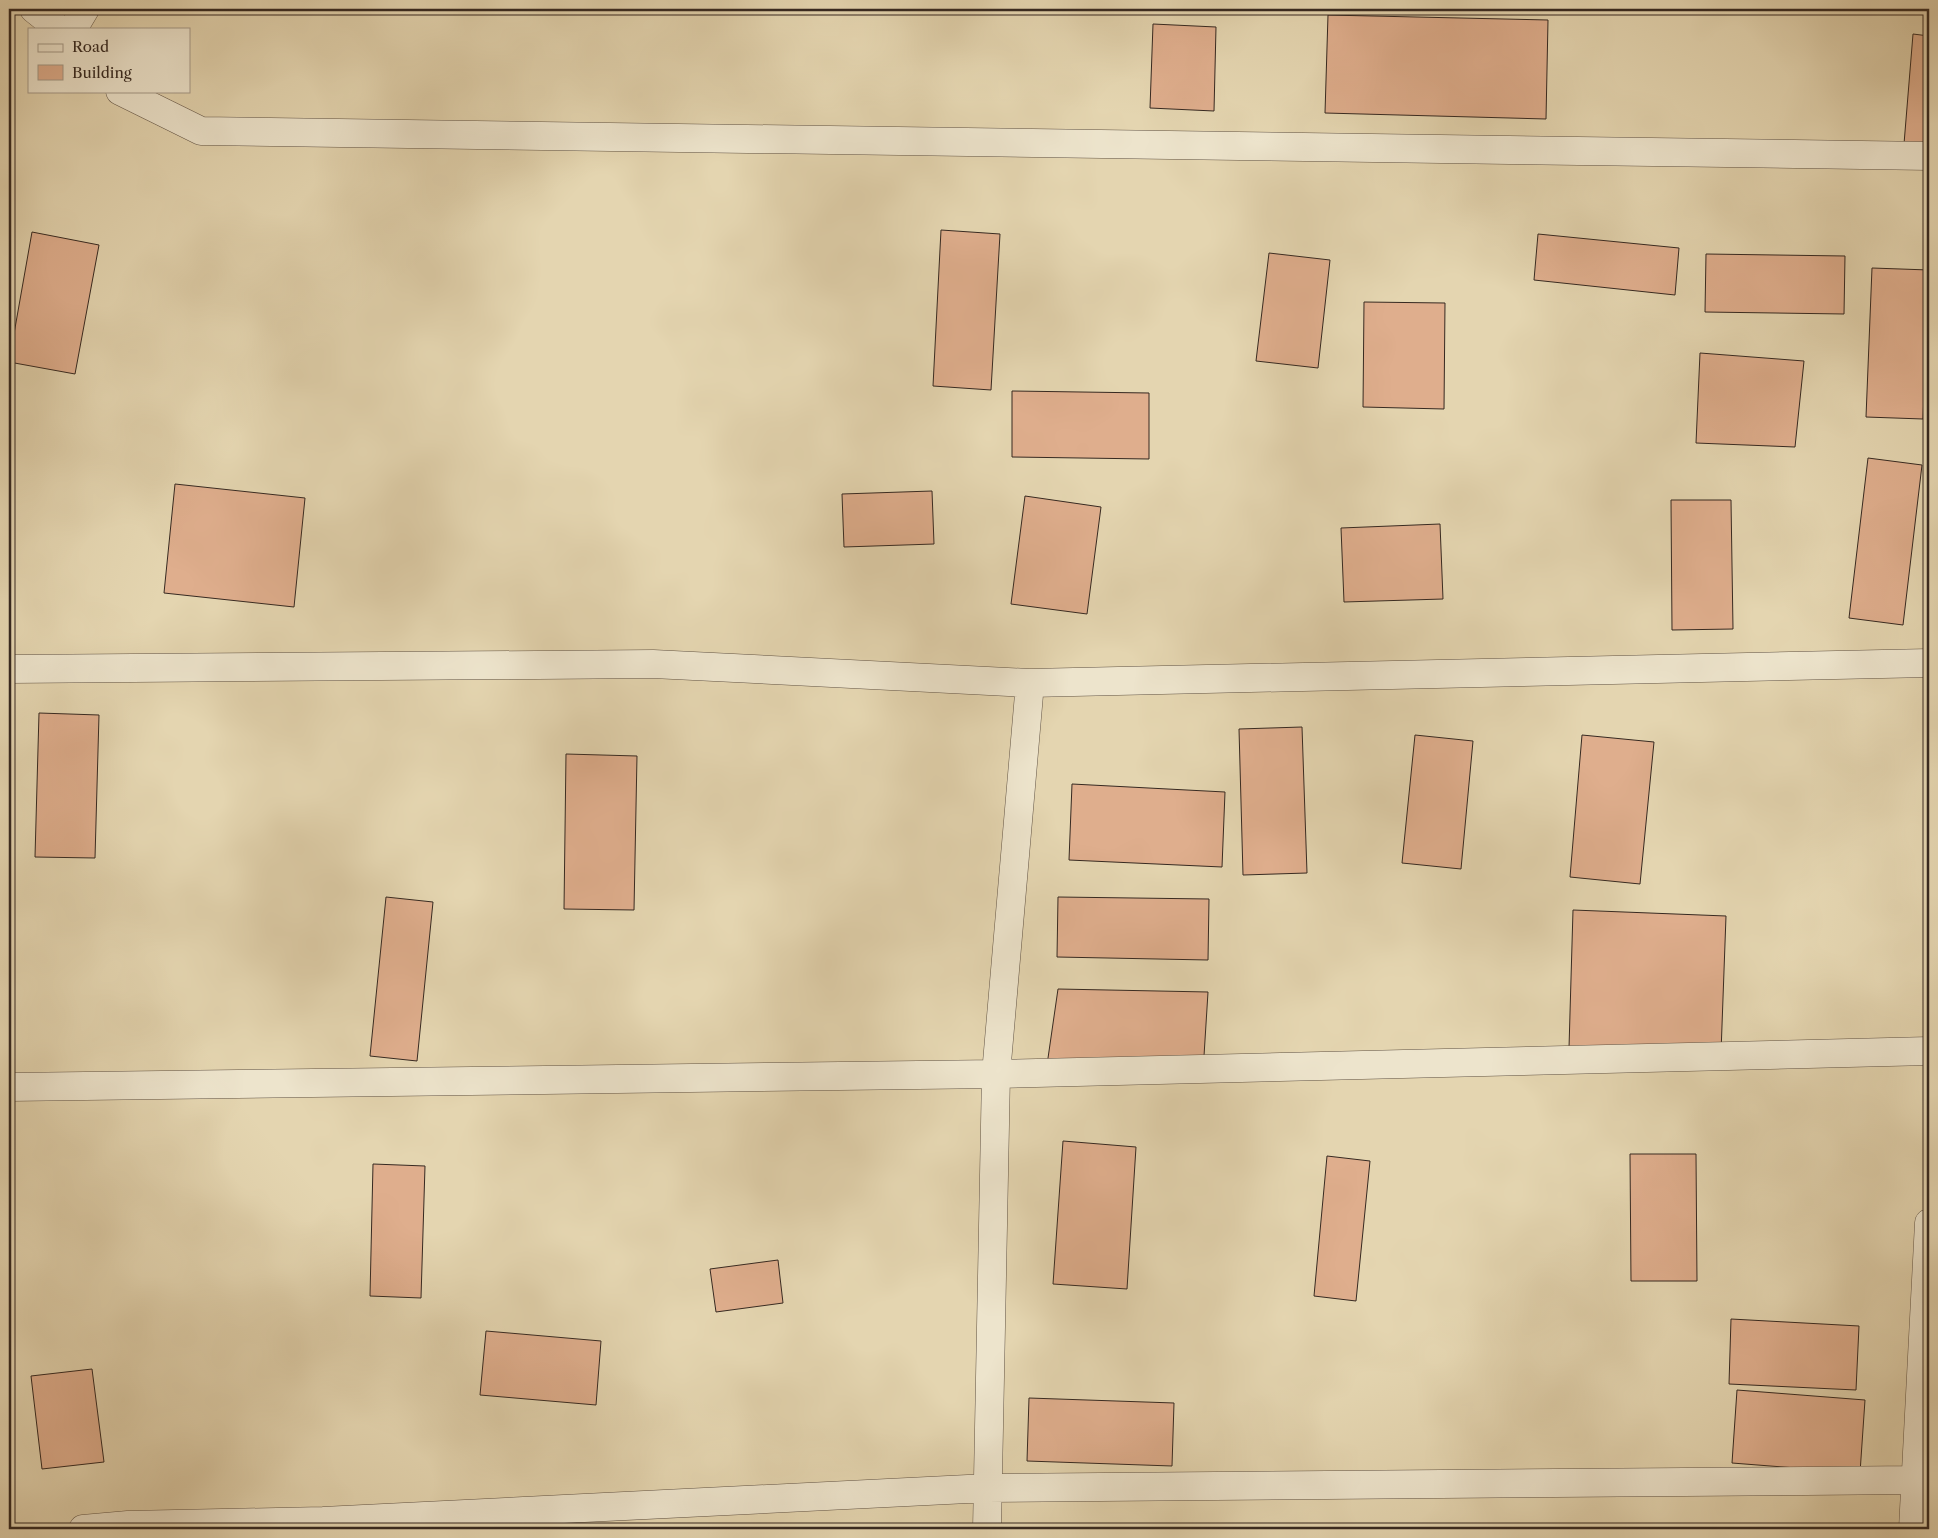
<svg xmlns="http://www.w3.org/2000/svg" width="1938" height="1538" font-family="'Libre Caslon Text',serif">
	<rect width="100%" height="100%" fill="#e4d5b0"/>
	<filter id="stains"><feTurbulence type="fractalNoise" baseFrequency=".004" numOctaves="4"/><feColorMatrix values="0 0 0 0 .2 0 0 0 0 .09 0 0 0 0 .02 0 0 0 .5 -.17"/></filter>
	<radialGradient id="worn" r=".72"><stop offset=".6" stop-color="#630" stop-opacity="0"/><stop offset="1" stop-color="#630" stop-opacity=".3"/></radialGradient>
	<!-- building -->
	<path fill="#dfae8d" stroke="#362921" d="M1328 15 1548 20 1546 119 1325 113Z
		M1153 24 1216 27 1214 111 1150 108Z
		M1913 34 1929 36V147L1904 144Z
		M941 230 1000 234 991 390 933 386Z
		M32 232 99 245 75 374 9 362Z
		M1538 234 1679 248 1675 295 1534 280Z
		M1269 253 1330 260 1318 368 1256 361Z
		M1706 254 1845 256 1844 314 1705 312Z
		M1872 268 1929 270 1923 419 1866 417Z
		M1364 302 1445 303 1444 409 1363 407Z
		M1700 353 1804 361 1795 447 1696 443Z
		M1012 391 1149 393V459L1012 457Z
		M1868 458 1922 465 1903 625 1849 618Z
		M175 484 305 498 294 607 164 593Z
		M932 491 934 544 844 547 842 494Z
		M1025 496 1101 507 1087 614 1011 604Z
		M1671 500H1731L1733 629 1672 630Z
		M1440 524 1443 599 1344 602 1341 528Z
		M39 713 99 715 95 858 35 857Z
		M1302 727 1307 873 1243 875 1239 729Z
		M1415 735 1473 741 1461 869 1402 863Z
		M1582 735 1654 742 1640 884 1570 877Z
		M566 754 637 756 634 910 564 909Z
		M1072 784 1225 792 1222 867 1069 860Z
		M386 897 433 902 417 1061 370 1056Z
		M1058 897 1209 899 1208 960 1057 957Z
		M1573 910 1726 916 1721 1053 1569 1048Z
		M1058 989 1208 992 1203 1072 1047 1065Z
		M1063 1141 1136 1147 1127 1289 1053 1284Z
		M1630 1154H1696L1697 1281H1631Z
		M1327 1156 1370 1161 1356 1301 1314 1296Z
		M373 1164 425 1166 421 1298 370 1296Z
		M778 1260 783 1303 716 1312 710 1269Z
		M1731 1319 1859 1326 1856 1390 1729 1384Z
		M486 1331 601 1341 596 1405 480 1395Z
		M92 1369 104 1462 42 1469 31 1376Z
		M1737 1390 1865 1400 1860 1473 1732 1463Z
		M1029 1398 1174 1403 1172 1466 1027 1461Z"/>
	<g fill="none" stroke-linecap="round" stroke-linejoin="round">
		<defs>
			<path id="minor" d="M34 9 59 29
				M73 29 85 9
				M120 91 201 131 1929 156
				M9 669 653 664 1030 683 1929 663
				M9 1087 996 1074 1929 1051
				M83 1529 128 1525 323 1521 988 1488 1915 1480
				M987 1529 996 1074 1030 683
				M1913 1529 1929 1223"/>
		</defs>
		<!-- minor casing -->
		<use href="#minor" stroke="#625445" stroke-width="29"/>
		<!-- minor -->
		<use href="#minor" stroke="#ede4cc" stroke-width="28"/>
	</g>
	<!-- margin -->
	<rect width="1938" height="1538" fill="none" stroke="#e4d5b0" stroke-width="30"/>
	<rect x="10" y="10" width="1918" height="1518" fill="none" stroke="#362921" stroke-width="2.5"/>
	<rect x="15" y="15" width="1908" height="1508" fill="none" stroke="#362921"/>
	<!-- legend -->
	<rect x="28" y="28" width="162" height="65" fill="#ede4cc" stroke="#a49988"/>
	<rect x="38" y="44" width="25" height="8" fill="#ede4cc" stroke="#a49988"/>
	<text x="72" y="52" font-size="15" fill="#362921">Road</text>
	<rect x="38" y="65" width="25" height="15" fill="#dfae8d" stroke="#a49988"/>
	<text x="72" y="78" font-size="15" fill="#362921">Building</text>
	<rect width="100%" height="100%" filter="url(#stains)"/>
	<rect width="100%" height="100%" fill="url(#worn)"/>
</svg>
